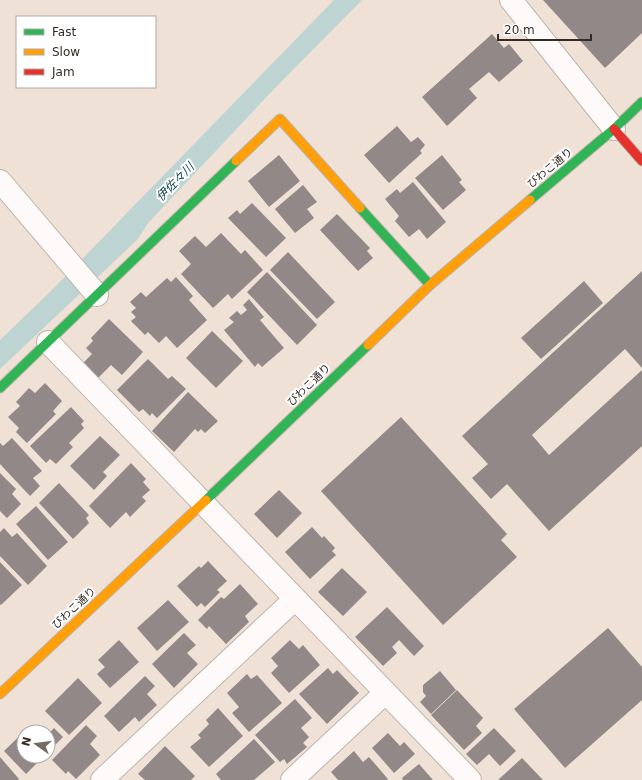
<svg xmlns="http://www.w3.org/2000/svg" width="642" height="780" font-family="'DejaVu Sans','Noto Sans JP',sans-serif">
	<rect width="100%" height="100%" fill="#f0e1d6"/>
	<!-- water -->
	<path fill="#bdd4d3" d="M334 0H362L275 88 149 222 137 240 0 369V340L52 290Z"/>
	<!-- building -->
	<path fill="#918887" d="M543 0H642V33L605 68Z
		M492 34 504 48 509 44 523 61 499 82 489 72 469 89 477 98 447 126 422 97Z
		M397 126 411 142 418 137 425 145 420 151 422 153 389 183 364 155Z
		M279 155 300 181 269 207 248 181Z
		M442 155 462 180 459 182 466 190 443 210 415 178Z
		M413 182 446 222 427 239 419 229 409 237 395 221 399 216 385 199 397 189 400 193Z
		M303 185 317 202 307 209 314 218 295 233 275 209Z
		M252 203 286 238 266 257 228 218 237 210 240 214Z
		M337 214 370 248 367 251 373 258 358 271 320 230Z
		M221 233 241 254 245 250 263 270 232 299 228 294 213 308 181 274 191 264 179 251 195 236 206 247Z
		M288 252 335 302 317 319 270 270Z
		M642 271V368L625 349 532 435 549 455 642 370V446L549 531 507 484 491 499 472 478 488 464 462 436Z
		M267 272 317 325 297 345 247 292Z
		M176 277 193 296 189 300 207 320 177 348 166 336 159 343 148 332 145 335 131 321 136 317 131 312 136 308 130 302 141 292 146 297 167 278 171 282Z
		M584 281 603 303 541 359 521 338Z
		M249 299 264 317 260 320 284 348 262 367 258 363 255 367 224 330 234 322 229 318 237 311 241 315 247 310 243 305Z
		M109 319 143 352 122 375 111 365 98 378 83 363 92 354 86 348 93 341 91 338Z
		M212 331 243 361 216 388 186 358Z
		M148 359 168 379 172 376 186 389 157 418 152 413 150 416 143 409 139 412 117 390Z
		M45 383 62 401 53 411 56 414 27 443 16 432 19 428 8 417 20 406 16 402 29 388 35 393Z
		M188 392 218 421 205 433 201 429 198 432 195 429 174 452 152 431Z
		M71 407 84 421 81 424 84 428 69 443 73 447 56 464 50 459 46 463 30 446Z
		M401 417 507 534 501 540 517 557 443 625 321 491Z
		M100 436 120 455 103 472 107 476 94 490 70 466Z
		M12 438 42 471 33 478 40 486 30 496 0 464V443L3 446Z
		M131 463 146 479 143 482 150 490 142 497 146 501 130 517 126 512 110 528 89 506Z
		M0 473 16 489 12 494 21 504 7 518 0 511Z
		M59 483 89 515 86 518 89 523 73 539 39 503Z
		M279 490 302 513 277 538 254 514Z
		M36 506 68 542 48 560 16 524Z
		M312 527 322 538 324 536 335 548 332 551 336 555 310 579 285 552Z
		M4 528 12 537 17 533 47 566 28 585 0 556V532Z
		M208 561 227 581 217 590 220 592 205 607 201 603 197 607 177 586 199 566 201 568Z
		M0 562 22 585 1 605 0 604Z
		M342 568 367 592 343 616 318 592Z
		M240 584 258 604 245 616 249 622 226 644 209 626 207 629 198 620 221 597 224 599Z
		M168 600 189 622 157 651 137 628Z
		M387 607 424 646 414 656 399 640 392 647 397 653 383 666 355 637Z
		M608 628 642 667V700L565 768 514 709Z
		M184 633 196 645 187 653 198 664 174 688 152 664Z
		M119 640 139 662 110 688 97 674 105 667 98 660Z
		M290 640 299 649 303 645 320 665 289 693 271 673 278 666 271 658Z
		M328 668 333 674 337 670 359 693 327 724 299 694Z
		M440 671 456 690 431 714 420 702 426 696 423 692V685Z
		M247 674 251 679 257 675 282 703 249 732 232 713 239 707 227 693Z
		M145 676 155 686 147 694 157 705 139 722 135 717 119 732 104 716Z
		M78 678 102 703 69 735 45 711Z
		M457 690 483 718 476 726 482 733 464 750 431 715Z
		M295 699 312 718 301 728 309 737 303 743 307 747 287 764 284 759 280 762 255 735Z
		M218 708 243 736 209 767 190 747 201 738 198 735 209 724 206 720Z
		M31 725 38 732H24V756H44L26 774 4 751Z
		M86 725 97 736 90 744 100 755 76 779 68 771 66 774 52 760Z
		M54 728 63 737 48 752V734Z
		M494 728 516 751 500 766 489 754 477 765 466 754Z
		M388 733 400 746 404 742 415 754 394 773 372 748Z
		M254 739 275 762 254 780H221L216 774Z
		M165 746 195 776 191 780H145L138 774Z
		M354 751 363 762 369 757 388 779 387 780H338L331 772Z
		M0 757 19 779 18 780H0Z
		M522 758 543 780H498Z
		M419 764 433 780H403L402 778Z"/>
	<g fill="none" stroke-linecap="round" stroke-linejoin="round">
		<defs>
			<path id="street" d="M511 0 614 129
				M0 181 97 295
				M48 342 470 780
				M102 780 295 599
				M292 780 385 693"/>
			<path id="fast" d="M530 200 614 129 642 102
				M360 208 430 285
				M0 388 236 161
				M206 500 368 345"/>
			<path id="slow" d="M236 161 280 119 360 208
				M368 345 430 285 530 200
				M0 694 206 500"/>
			<path id="jam" d="M614 129 642 161"/>
		</defs>
		<!-- street casing -->
		<use href="#street" stroke="#beb3ab" stroke-width="24"/>
		<!-- fast casing -->
		<use href="#fast" stroke="#beb3ab" stroke-width="11"/>
		<!-- slow casing -->
		<use href="#slow" stroke="#beb3ab" stroke-width="11"/>
		<!-- jam casing -->
		<use href="#jam" stroke="#beb3ab" stroke-width="11"/>
		<!-- street -->
		<use href="#street" stroke="#fdfaf9" stroke-width="22"/>
		<!-- fast -->
		<use href="#fast" stroke="#30b455" stroke-width="9"/>
		<!-- slow -->
		<use href="#slow" stroke="#ff9f0a" stroke-width="9"/>
		<!-- jam -->
		<use href="#jam" stroke="#e5322d" stroke-width="9"/>
	</g>
	<g text-anchor="middle" dominant-baseline="central" stroke-width="4" stroke-linejoin="round" paint-order="stroke">
		<!-- street labels -->
		<g font-size="11" fill="#352b24" stroke="#fff">
			<text transform="translate(550 168) rotate(-40)">びわこ通り</text>
			<text transform="translate(309 385) rotate(-44)">びわこ通り</text>
			<text transform="translate(74 608) rotate(-43)">びわこ通り</text>
		</g>
		<!-- water labels -->
		<g font-size="12" font-style="italic" fill="#104b50" stroke="#fff">
			<text transform="translate(175 182) rotate(-46)">伊佐々川</text>
		</g>
	</g>
	<!-- legend -->
	<rect x="16" y="16" width="140" height="72" fill="#ffffff" stroke="#aeaaa7"/>
	<rect x="24" y="29" width="20" height="6" fill="#30b455" stroke="#aeaaa7"/>
	<text x="52" y="36" font-size="12" fill="#352b24">Fast</text>
	<rect x="24" y="49" width="20" height="6" fill="#ff9f0a" stroke="#aeaaa7"/>
	<text x="52" y="56" font-size="12" fill="#352b24">Slow</text>
	<rect x="24" y="69" width="20" height="6" fill="#e5322d" stroke="#aeaaa7"/>
	<text x="52" y="76" font-size="12" fill="#352b24">Jam</text>
	<!-- north arrow -->
	<g transform="translate(36 744) rotate(284)"><circle r="19" fill="#ffffff" stroke="#aeaaa7"/>
	<path d="M0-3L7 15L0 10L-7 15Z" fill="#766b62"/>
	<text y="-6" font-size="11" font-weight="bold" text-anchor="middle" fill="#352b24">N</text>
	</g>
	<!-- scale -->
	<path d="M498 34v6h93v-6" fill="none" stroke="#352b24" stroke-width="2"/>
	<text x="504" y="34" font-size="12" fill="#352b24" stroke="#ffffff" stroke-width="3" paint-order="stroke">20 m</text>
</svg>
